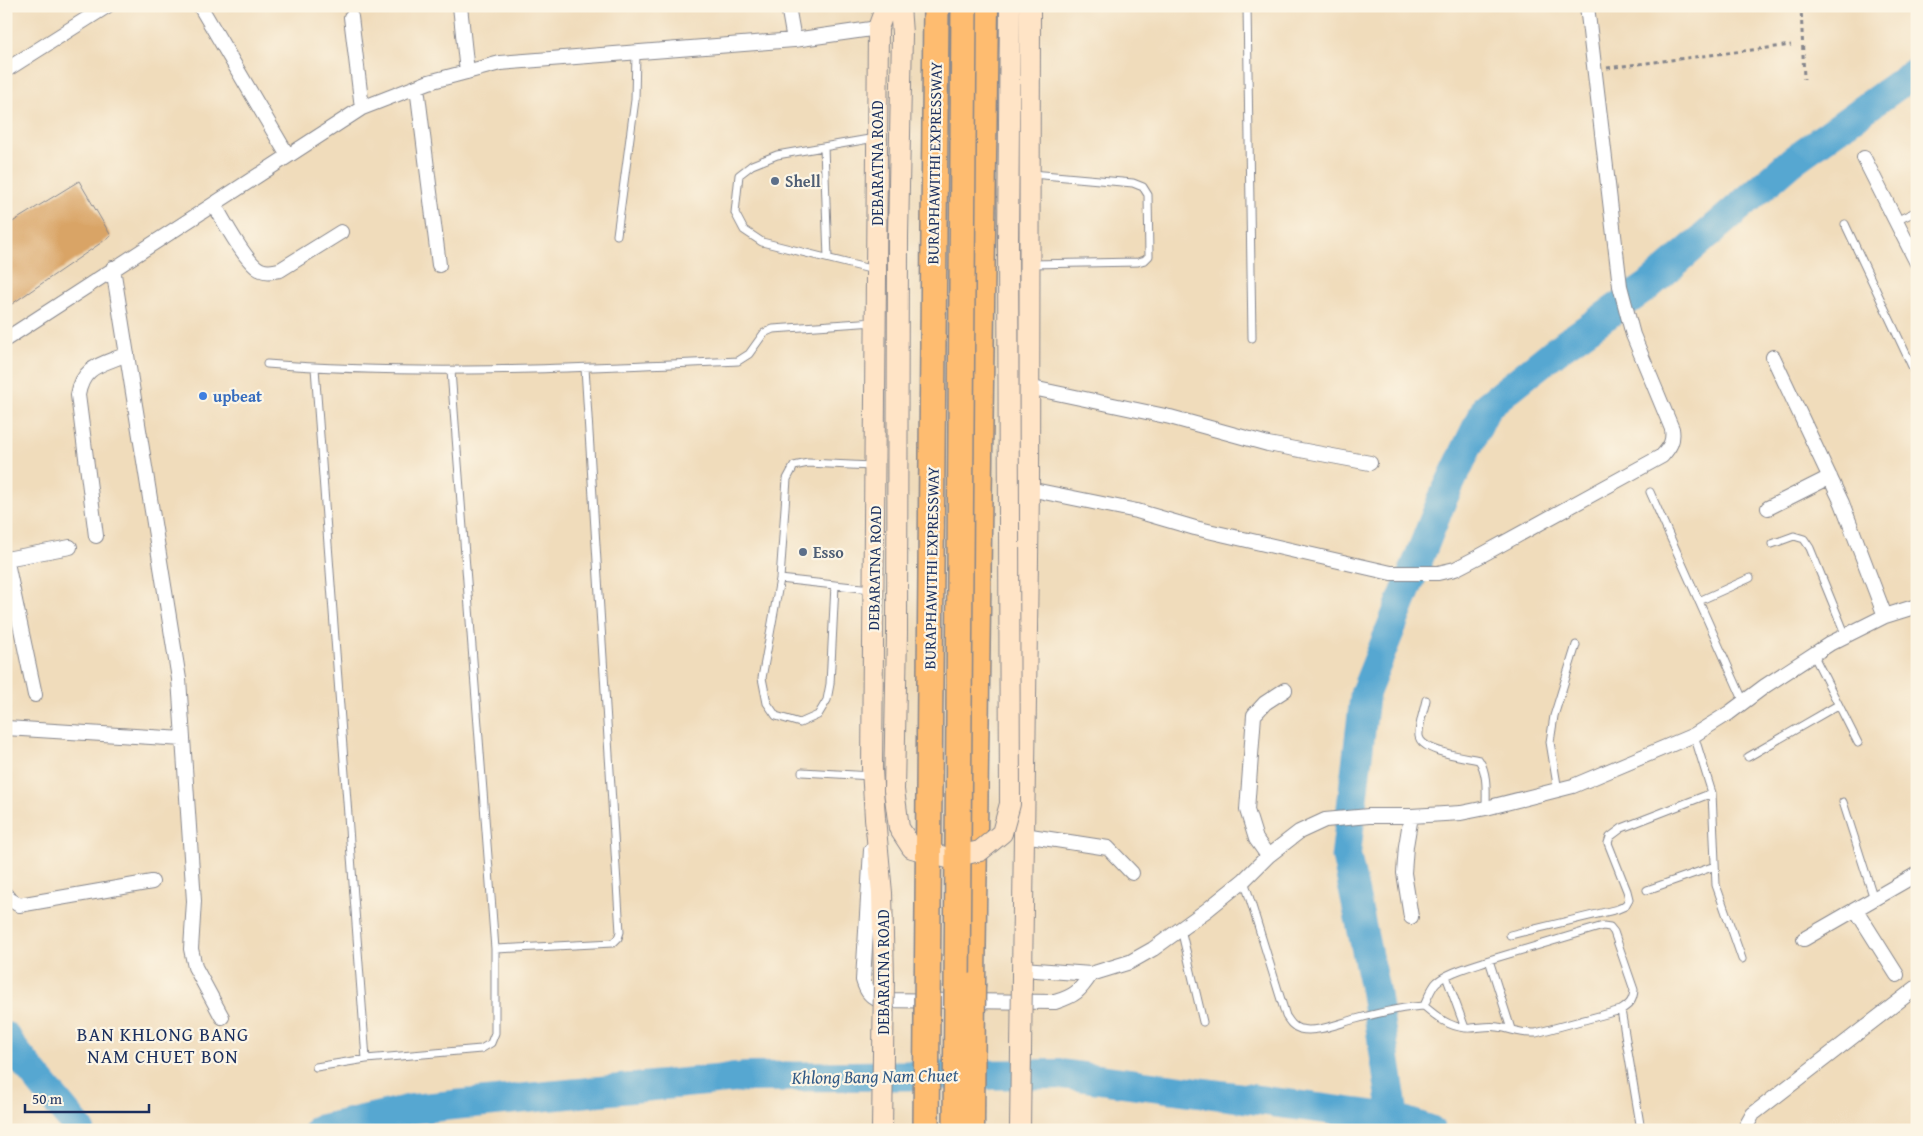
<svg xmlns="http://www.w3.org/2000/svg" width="1923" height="1136" font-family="'Gentium Book Plus',serif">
	<rect width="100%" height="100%" fill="#fcf5e5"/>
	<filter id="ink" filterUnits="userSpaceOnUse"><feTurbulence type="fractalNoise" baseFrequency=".02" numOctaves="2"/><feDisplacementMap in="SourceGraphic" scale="10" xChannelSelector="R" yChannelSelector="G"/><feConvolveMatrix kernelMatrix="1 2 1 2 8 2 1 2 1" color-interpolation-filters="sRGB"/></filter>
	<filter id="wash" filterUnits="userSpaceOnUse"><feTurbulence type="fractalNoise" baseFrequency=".0096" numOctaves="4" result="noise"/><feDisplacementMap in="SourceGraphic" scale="20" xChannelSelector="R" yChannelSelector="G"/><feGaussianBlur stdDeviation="1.12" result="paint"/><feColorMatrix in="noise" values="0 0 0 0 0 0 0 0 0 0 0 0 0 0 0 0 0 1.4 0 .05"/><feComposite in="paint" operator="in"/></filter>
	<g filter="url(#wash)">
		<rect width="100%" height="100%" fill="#f0dcbb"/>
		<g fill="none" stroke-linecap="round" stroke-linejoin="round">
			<!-- river -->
			<path stroke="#56a7d1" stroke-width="30" d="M6 1037 15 1051 80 1130
				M1394 1118 1375 991 1346 854 1365 693 1442 500 1487 406 1557 350 1648 286 1792 161 1917 71
				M319 1130 412 1109 747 1077 1061 1074 1394 1118 1430 1130"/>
		</g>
		<g id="blocks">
			<!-- building -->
			<path fill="#d9a466" d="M79 181 111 236 6 308V226Z"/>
		</g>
	</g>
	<g filter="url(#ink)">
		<use href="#blocks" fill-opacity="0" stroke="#86868c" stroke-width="1"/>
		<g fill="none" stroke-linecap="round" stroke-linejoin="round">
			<defs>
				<path id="service" d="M1247 6 1252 338
					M824 147 828 258
					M1896 221 1917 211
					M1845 224 1917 377
					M617 235 635 100 636 52
					M1031 264 1138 262 1145 260 1149 256 1148 195 1143 187 1133 183 1032 174
					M874 270 762 242 744 230 735 213 739 175 752 165 777 155 875 138
					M267 364C424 376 581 368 738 361L749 354 764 333 773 329 875 322
					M315 368 366 1059
					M1650 492 1744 702
					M1772 544 1794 536 1804 539 1810 548 1846 636
					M780 579 871 589
					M835 585 830 684 827 700 818 715 800 723 776 716 767 703 762 678 780 579 787 479 794 466 808 463 872 466
					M1699 601 1750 578
					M1813 654 1858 743
					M1426 700C1424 710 1418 727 1419 736 1421 752 1466 757 1479 760 1488 774 1486 792 1486 808
					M1694 735 1712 793 1716 885 1742 959
					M1748 757 1838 705
					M802 772 872 776
					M1558 791 1550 742 1554 716 1576 645
					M1843 802 1874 899
					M1244 880 1286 1016C1290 1022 1293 1027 1300 1029 1317 1033 1340 1023 1356 1019 1378 1013 1401 1007 1424 1006 1437 1017 1449 1027 1466 1028 1476 1029 1487 1025 1498 1027 1513 1029 1519 1034 1536 1033L1621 1010C1630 1004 1633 1001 1634 990L1614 932 1610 927 1603 926 1489 960
					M1647 890 1715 866
					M1181 929 1203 1022
					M1510 935 1618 909 1625 906 1629 899 1627 891 1608 843 1610 837 1622 828 1712 793
					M495 949 613 943 618 938 620 932 585 368
					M1446 976 1465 1028
					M1424 1006C1427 999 1430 991 1435 984 1444 973 1475 965 1489 960L1511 1029
					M1621 1010 1641 1130
					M316 1067 366 1059 481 1049 491 1043 495 1033V949L451 371"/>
				<path id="minor" d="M200 6 288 156
					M460 6 467 72
					M788 6 794 40
					M351 17 362 108
					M6 70 107 6
					M417 87 439 265
					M1864 158 1917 263
					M214 204C222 218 247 265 261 270 268 273 273 271 280 270L341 232
					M113 268 179 679 194 901 191 949 195 967 222 1017
					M6 339 362 108 429 82 500 63 794 40 878 28
					M1773 357 1842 503 1885 616
					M1028 387 1170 417 1268 444 1370 463
					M1029 489 1137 511 1195 528 1391 573H1438L1455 569 1480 556 1662 456C1670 447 1674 441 1672 429L1633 335 1620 286 1587 6
					M1768 508 1830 477
					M96 536 78 395C83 365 102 365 127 354
					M6 558 35 695
					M6 559 70 547
					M6 728 183 739
					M1411 816 1406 846 1404 873 1411 917
					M1024 835 1108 848 1132 873
					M871 850 863 980C866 990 869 995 878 1000L1055 1002C1075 996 1080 991 1091 974
					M1268 856 1256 839 1247 810 1254 715 1265 703 1285 690
					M6 895 9 899 19 905 152 882
					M1856 910 1897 975
					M1804 939 1917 874
					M1022 969 1091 974 1130 962 1153 949 1207 910 1244 880 1268 856 1299 832 1325 820 1369 816H1411L1461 813 1486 808 1573 786 1694 735 1729 713 1765 686 1831 643 1885 616 1917 606
					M1744 1130 1753 1114 1917 987"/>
				<path id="secondary" d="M898 236 902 34 900 6
					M1008 243 1010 6
					M1022 976 1029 489 1030 6
					M884 979 882 893 875 818 872 769 878 28 886 6"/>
				<path id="trunk" d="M974 984 987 6"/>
			</defs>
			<!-- service casing -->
			<use href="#service" stroke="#86868c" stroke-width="9"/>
			<!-- minor casing -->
			<use href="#minor" stroke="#86868c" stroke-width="16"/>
			<!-- secondary casing -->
			<use href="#secondary" stroke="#86868c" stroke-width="22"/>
			<!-- trunk casing -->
			<use href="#trunk" stroke="#86868c" stroke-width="25"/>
			<!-- path -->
			<path stroke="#86868c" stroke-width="3" stroke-dasharray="4 4" stroke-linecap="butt" d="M1801 6 1804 79
				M1607 68 1791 45"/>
			<!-- service -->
			<use href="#service" stroke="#fff" stroke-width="7"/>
			<!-- minor -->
			<use href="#minor" stroke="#fff" stroke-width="14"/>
			<!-- secondary -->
			<use href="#secondary" stroke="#ffe4c6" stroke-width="20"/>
			<!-- trunk -->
			<use href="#trunk" stroke="#febc70" stroke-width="22"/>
			<defs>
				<path id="secondary-bridge" d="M898 236 897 633 894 790 899 828 912 848 948 858 980 851 1002 833 1010 804 1008 243
					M1020 1128 1022 976
					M882 1130 884 979"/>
				<path id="trunk-bridge" d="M973 1130 974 984"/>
				<path id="motorway-bridge" d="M926 1130 936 6
					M956 1130 964 6"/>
			</defs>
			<!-- secondary-bridge casing -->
			<use href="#secondary-bridge" stroke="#86868c" stroke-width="22" stroke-linecap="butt"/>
			<!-- trunk-bridge casing -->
			<use href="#trunk-bridge" stroke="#86868c" stroke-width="25" stroke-linecap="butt"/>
			<!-- motorway-bridge casing -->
			<use href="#motorway-bridge" stroke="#86868c" stroke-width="28" stroke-linecap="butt"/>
			<!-- secondary-bridge -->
			<use href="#secondary-bridge" stroke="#ffe4c6" stroke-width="20"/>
			<!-- trunk-bridge -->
			<use href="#trunk-bridge" stroke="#febc70" stroke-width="22"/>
			<!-- motorway-bridge -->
			<use href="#motorway-bridge" stroke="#febc70" stroke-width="25"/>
		</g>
	</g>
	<!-- markers -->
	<g fill="#5c6f8a" stroke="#fcf5e5" stroke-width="2">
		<circle cx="775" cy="181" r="5"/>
		<circle cx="803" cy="552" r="5"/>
	</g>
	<circle fill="#3f7fe0" stroke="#fcf5e5" stroke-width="2" cx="203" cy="396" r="5"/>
	<g text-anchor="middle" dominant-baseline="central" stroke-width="4.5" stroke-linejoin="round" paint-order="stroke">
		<!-- street labels -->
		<g font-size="16" fill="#1b2f5e" stroke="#fcf5e5">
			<text transform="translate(877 163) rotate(-90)">DEBARATNA ROAD</text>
			<text transform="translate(934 163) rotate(-89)">BURAPHAWITHI EXPRESSWAY</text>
			<text transform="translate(874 568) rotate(-89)">DEBARATNA ROAD</text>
			<text transform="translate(931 568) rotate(-89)">BURAPHAWITHI EXPRESSWAY</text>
			<text transform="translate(883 972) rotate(-90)">DEBARATNA ROAD</text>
		</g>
		<!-- service labels -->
		<g font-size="16" font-weight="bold" fill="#4e5e75" stroke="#fcf5e5" text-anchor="start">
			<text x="785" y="181">Shell</text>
			<text x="813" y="552">Esso</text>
		</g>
		<!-- shop labels -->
		<g font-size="16" font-weight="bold" fill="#366cbe" stroke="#fcf5e5" text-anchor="start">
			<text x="213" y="396">upbeat</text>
		</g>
		<!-- water labels -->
		<g font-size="18" font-style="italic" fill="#305986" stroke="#fcf5e5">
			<text transform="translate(875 1076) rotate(-1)">Khlong Bang Nam Chuet</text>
		</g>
		<!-- quarter labels -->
		<g font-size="19" letter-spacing="1" fill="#1b2f5e" stroke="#fcf5e5">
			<text x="163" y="1034">BAN KHLONG BANG<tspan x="163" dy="22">NAM CHUET BON</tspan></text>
		</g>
	</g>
	<!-- margin -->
	<rect width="1923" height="1136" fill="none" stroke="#fcf5e5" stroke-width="25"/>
	<!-- scale -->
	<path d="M25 1104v8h124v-8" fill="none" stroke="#1b2f5e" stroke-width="2.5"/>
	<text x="32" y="1104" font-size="15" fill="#1b2f5e" stroke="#fcf5e5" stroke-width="4" paint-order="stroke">50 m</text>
</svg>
